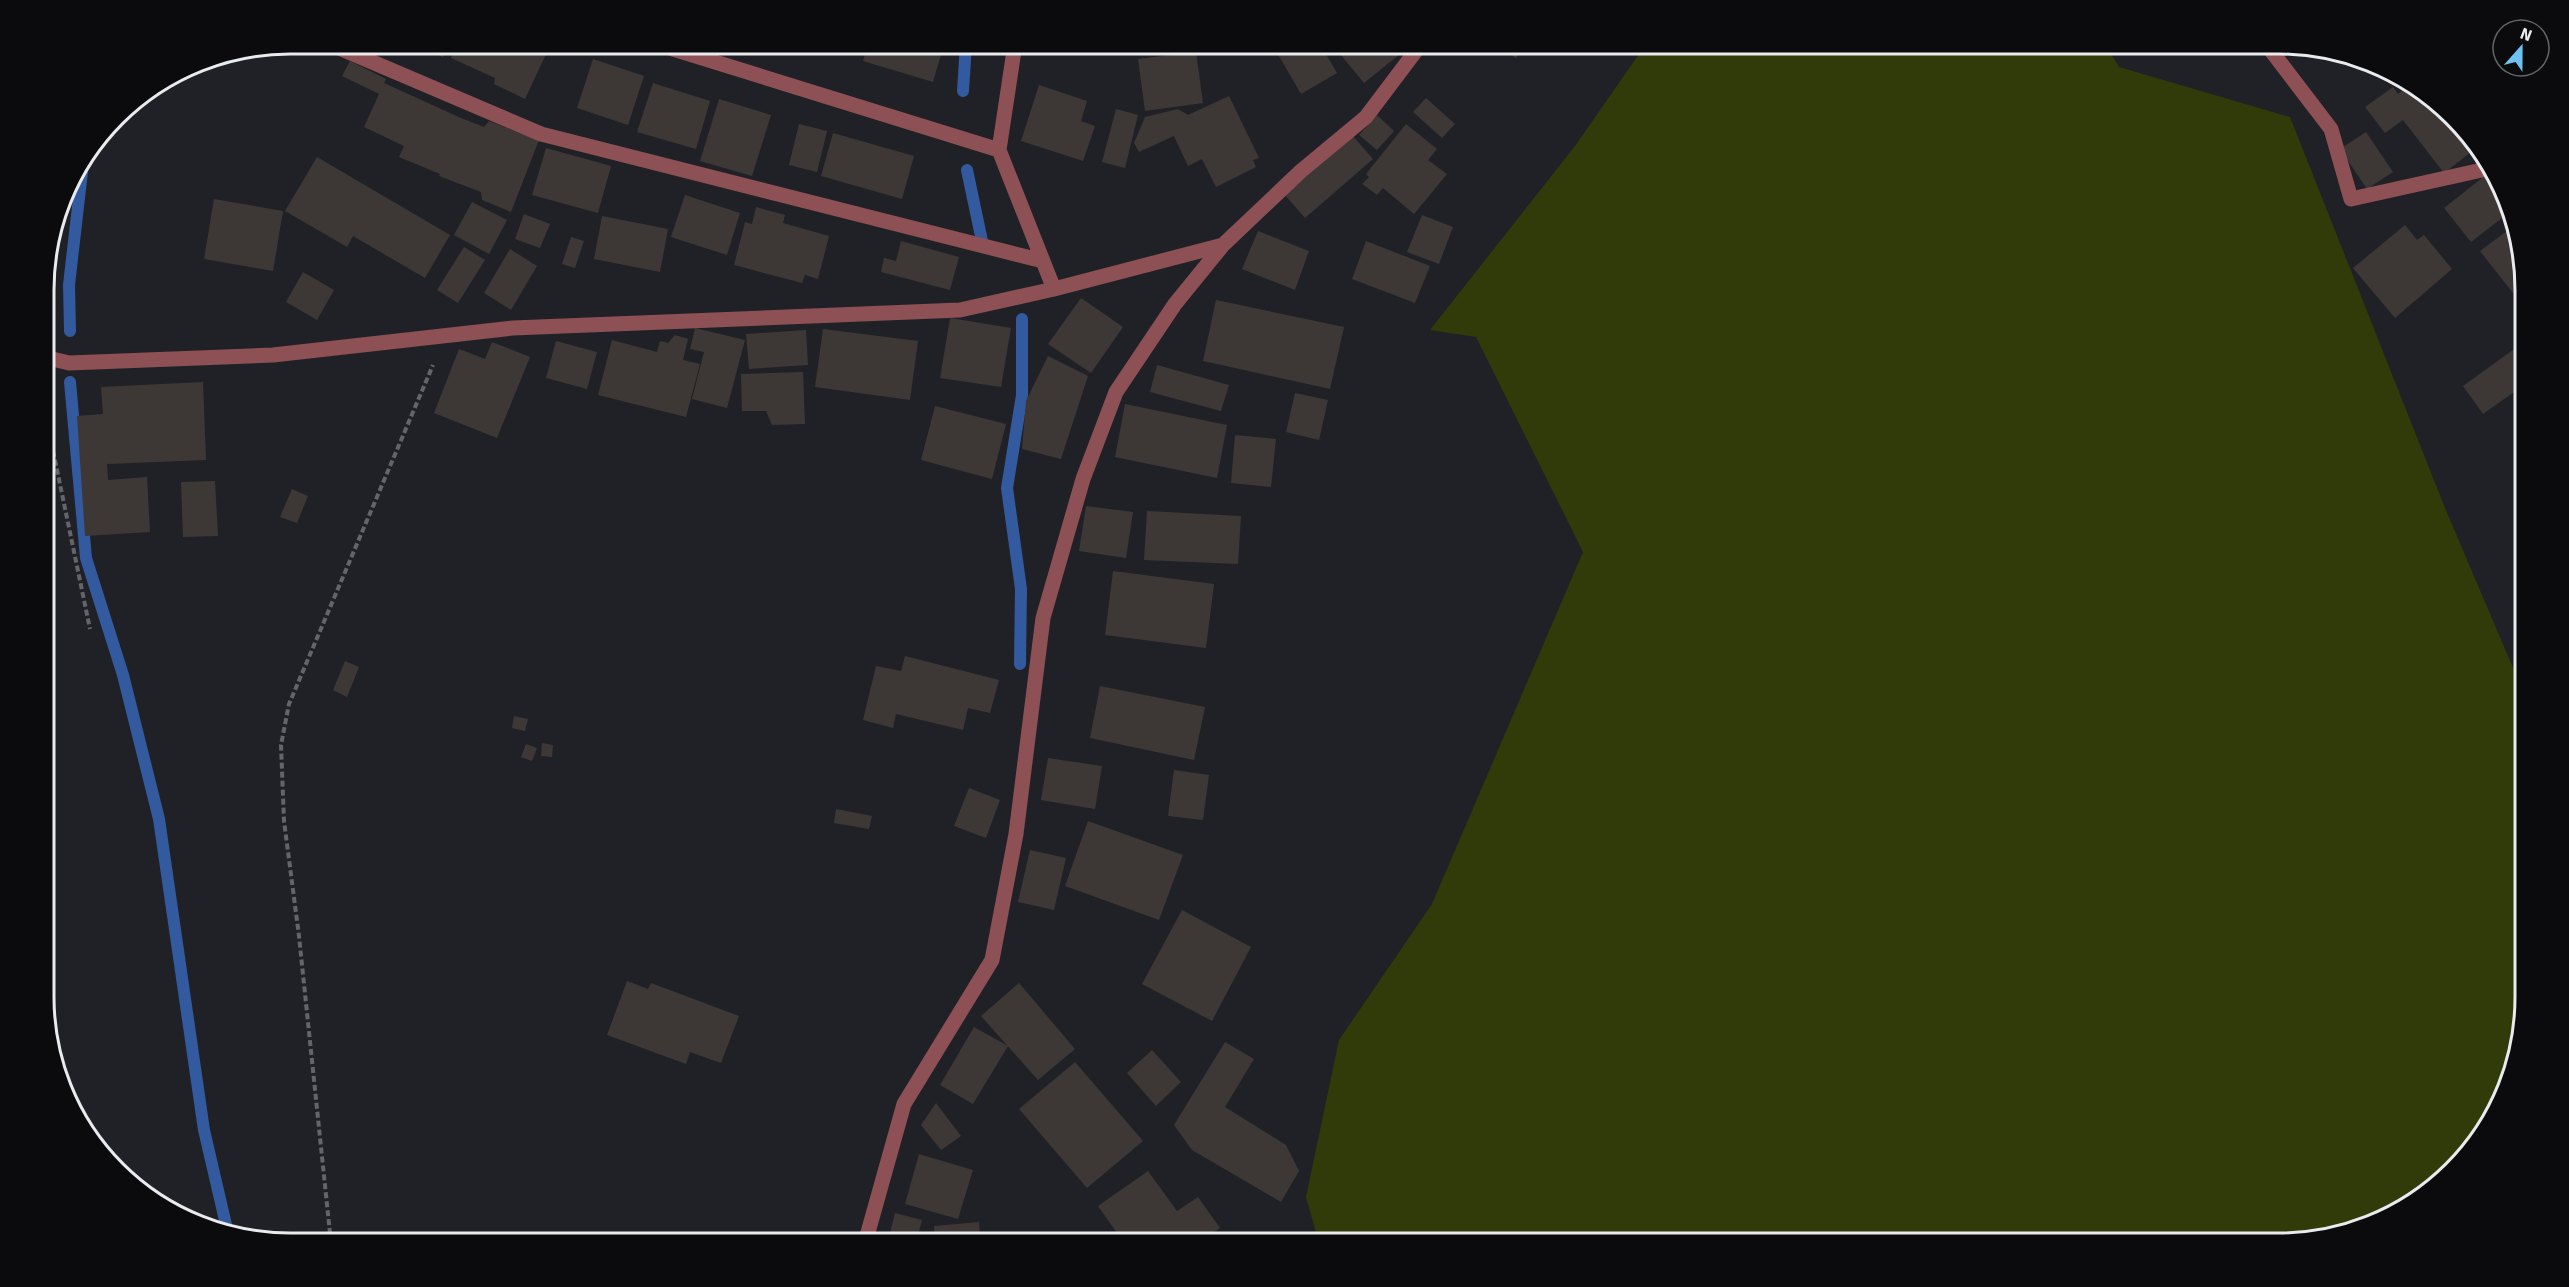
<svg xmlns="http://www.w3.org/2000/svg" width="2569" height="1287" font-family="Signika,sans-serif">
	<rect width="100%" height="100%" fill="#202126"/>
	<!-- green -->
	<path fill="#303b09" d="M1646 44H2105L2119 67 2290 117 2445 508 2525 696V998L2500 1106 2465 1159 2416 1202 2358 1231 2295 1243H1319L1306 1197 1339 1040 1432 904 1583 552 1476 337 1430 330 1575 146Z"/>
	<g fill="none" stroke-linecap="round" stroke-linejoin="round">
		<!-- stream -->
		<path stroke="#33599e" stroke-width="12" d="M963 91 966 44
			M967 170 982 241
			M70 331 69 285 83 163
			M70 382 86 558 123 675 159 819 204 1130 227 1229
			M1020 664 1021 589 1007 488 1022 395V319"/>
	</g>
	<!-- building -->
	<path fill="#3d3836" d="M412 44H449L443 57Z
		M458 44H523L546 54 525 99 494 84 495 78 451 58Z
		M868 44H944L933 82 863 61Z
		M1272 44H1320L1337 73 1301 94Z
		M1335 44H1399L1405 50 1364 83 1340 54 1342 52Z
		M1494 44H1525L1516 58Z
		M1196 52 1203 103 1145 111 1138 59Z
		M593 59 644 76 628 125 577 108Z
		M350 61 386 79 384 83 461 118 484 127 489 121 539 140 511 212 482 200 481 192 439 176 440 174 399 157 404 146 364 127 379 94 342 76Z
		M653 83 710 101 696 149 637 132Z
		M1039 85 1087 101 1081 121 1095 126 1083 161 1021 141Z
		M2408 86 2456 125 2475 149 2444 173 2403 120 2385 133 2365 107 2393 87 2398 94Z
		M1229 96 1259 158 1253 160 1256 167 1216 187 1202 159 1188 166 1174 136 1139 152 1134 143 1145 117 1178 109 1188 115Z
		M1426 98 1455 124 1442 138 1413 112Z
		M719 99 771 115 752 176 700 161Z
		M1116 109 1138 115 1125 168 1102 162Z
		M1377 115 1394 131 1377 150 1359 135Z
		M799 124 827 131 817 172 789 165Z
		M1406 124 1437 149 1428 160 1447 174 1414 214 1383 188 1377 195 1362 184 1369 177 1366 174Z
		M2366 132 2393 172 2367 189 2340 149Z
		M833 133 914 156 902 199 821 176Z
		M1352 135 1373 159 1305 218 1284 194Z
		M546 148 611 166 598 213 532 195Z
		M317 157 450 235 425 278 353 236 347 247 285 211Z
		M2491 171 2507 196 2511 211 2471 242 2444 208Z
		M685 195 740 213 727 255 671 237Z
		M214 199 283 211 273 271 204 259Z
		M472 202 507 220 489 254 454 235Z
		M756 207 785 215 783 223 829 236 818 279 805 275 802 283 734 265 745 222 752 224Z
		M524 214 550 224 540 248 515 239Z
		M1422 215 1453 227 1439 264 1407 252Z
		M602 216 668 229 660 272 594 259Z
		M2405 225 2417 240 2424 235 2452 269 2395 318 2353 268Z
		M2515 225 2523 258 2524 307 2480 251Z
		M1258 231 1309 251 1295 290 1242 269Z
		M571 237 584 241 575 268 562 264Z
		M901 241 959 257 950 290 881 272 884 258 896 261Z
		M1366 241 1430 266 1415 303 1352 279Z
		M464 247 485 260 458 303 437 290Z
		M510 249 537 266 511 310 484 293Z
		M303 272 334 290 317 320 286 302Z
		M1081 298 1123 327 1091 373 1048 344Z
		M1216 300 1344 327 1330 389 1203 361Z
		M950 318 1011 328 1001 387 940 378Z
		M695 328 745 340 727 408 692 399 704 352 690 349Z
		M823 329 918 341 910 400 815 387Z
		M806 330 808 365 749 369 746 334Z
		M675 335 688 339 683 360 700 364 686 417 598 395 612 340 657 352 660 341 668 343Z
		M556 341 597 352 587 389 546 378Z
		M492 342 530 357 497 438 434 413 459 349 485 359Z
		M2517 347 2524 356V385L2483 414 2463 386Z
		M1048 356 1088 376 1061 459 1022 449 1026 401Z
		M1157 365 1229 385 1221 411 1150 392Z
		M803 372 805 424 772 425 766 411H742L741 374Z
		M203 382 206 460 107 464 108 480 147 477 150 532 85 536 77 416 103 414 101 387Z
		M1295 393 1328 400 1319 440 1286 432Z
		M1125 404 1227 425 1217 478 1115 457Z
		M935 406 1006 424 992 479 921 460Z
		M1235 435 1276 439 1271 487 1231 483Z
		M215 481 218 536 183 537 181 482Z
		M292 489 308 496 297 523 280 517Z
		M1086 506 1133 512 1126 558 1079 551Z
		M1147 511 1241 516 1238 564 1144 560Z
		M1113 571 1214 584 1206 648 1105 635Z
		M905 656 999 680 990 713 968 708 963 730 896 714 893 728 863 720 876 666 901 671Z
		M345 661 359 667 347 697 333 690Z
		M1100 686 1205 707 1194 760 1090 738Z
		M514 716 528 719 525 731 512 728Z
		M542 743 553 745 552 757 541 756Z
		M526 744 537 748 532 761 521 757Z
		M1048 758 1102 766 1095 809 1041 800Z
		M1174 770 1209 775 1203 820 1168 816Z
		M969 788 1000 800 986 838 954 826Z
		M836 809 872 816 869 829 834 823Z
		M1088 821 1183 855 1159 920 1065 886Z
		M1030 850 1066 858 1054 910 1018 902Z
		M1182 910 1251 947 1212 1021 1142 984Z
		M627 981 648 989 651 983 739 1016 721 1063 690 1052 686 1064 607 1035Z
		M1019 983 1075 1049 1038 1080 981 1016Z
		M974 1027 1008 1046 973 1104 940 1085Z
		M1225 1042 1254 1059 1225 1107 1286 1145 1299 1171 1281 1202 1192 1150 1174 1125Z
		M1152 1050 1181 1082 1156 1106 1127 1073Z
		M1075 1062 1143 1141 1087 1188 1019 1109Z
		M936 1103 961 1136 941 1150 921 1125Z
		M919 1154 973 1170 958 1219 905 1204Z
		M1148 1171 1177 1211 1198 1197 1220 1228 1198 1243H1124L1098 1206Z
		M895 1213 922 1220 916 1243 888 1241Z
		M979 1222 980 1243H935L934 1226Z"/>
	<g fill="none" stroke-linecap="round" stroke-linejoin="round">
		<!-- path -->
		<path stroke="#646569" stroke-width="4" stroke-dasharray="6 3" stroke-linecap="butt" d="M44 407 90 629
			M331 1243 299 936 284 821 281 745 289 704 433 365"/>
		<!-- minor -->
		<path stroke="#8d5054" stroke-width="15" d="M330 44 541 134 1043 261
			M657 44 999 150
			M1015 44 999 150 1054 289
			M2266 44 2331 129 2351 199 2491 168
			M44 357 69 363 273 355 513 328 960 310 1054 289 1223 245
			M865 1243 904 1104 992 960 1016 834 1043 618 1083 479 1116 392 1175 304 1223 245 1301 171 1366 117 1421 44"/>
	</g>
	<!-- crop -->
	<path d="M0 0H2569V1287H0ZM290 54H2279A236 236 0 0 1 2515 290V997A236 236 0 0 1 2279 1233H290A236 236 0 0 1 54 997V290A236 236 0 0 1 290 54Z" fill="#0b0b0d" fill-rule="evenodd"/>
	<path fill="none" stroke="#eaebee" stroke-width="3" d="M290 54H2279A236 236 0 0 1 2515 290V997A236 236 0 0 1 2279 1233H290A236 236 0 0 1 54 997V290A236 236 0 0 1 290 54Z"/>
	<!-- north arrow -->
	<g transform="translate(2521 48) rotate(21)"><circle r="28" fill="#0b0b0d" stroke="#646567" stroke-width="1.5"/>
	<path d="M0-4.5L10 22L0 15L-10 22Z" fill="#6ec2f3"/>
	<text y="-9" font-size="16" font-weight="bold" text-anchor="middle" fill="#eaebee">N</text>
	</g>
</svg>
